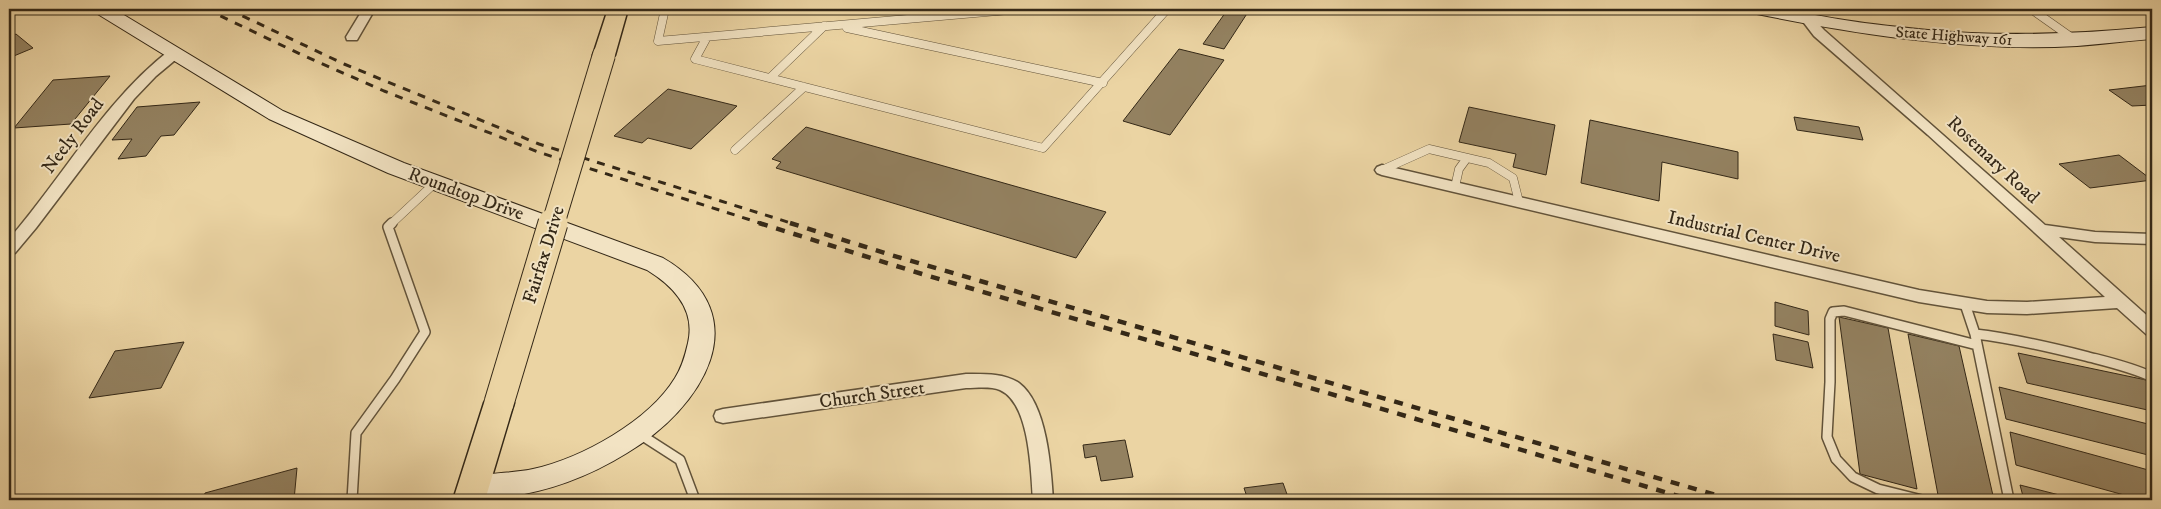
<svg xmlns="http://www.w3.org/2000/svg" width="2161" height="509" font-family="'IM FELL DW Pica',serif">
	<rect width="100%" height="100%" fill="#ebd4a3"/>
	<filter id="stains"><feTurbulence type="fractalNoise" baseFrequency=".004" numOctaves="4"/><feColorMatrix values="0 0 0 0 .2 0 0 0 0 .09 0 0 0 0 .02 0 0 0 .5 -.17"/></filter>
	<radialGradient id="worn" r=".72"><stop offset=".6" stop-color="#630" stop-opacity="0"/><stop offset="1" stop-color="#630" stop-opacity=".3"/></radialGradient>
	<!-- building -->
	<path fill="#938160" stroke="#342817" d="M742 9H806L742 14Z
		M1228 9H1250L1224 49 1203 44Z
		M16 34 33 48 9 58V37Z
		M1179 49 1224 60 1170 135 1123 121Z
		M110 76 71 124 14 128 53 80Z
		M2152 85V105L2132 106 2109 90Z
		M668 89 737 106 691 149 648 138 642 143 614 136Z
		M200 102 174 135 161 136 146 156 118 159 132 139 112 140 137 107Z
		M1469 107 1555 125 1546 175 1513 167 1516 154 1459 142Z
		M1794 117 1859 127 1863 140 1797 130Z
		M1590 120 1738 152V179L1662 162 1659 201 1581 183Z
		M806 127 1106 212 1076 258 776 168 781 162 772 159Z
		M2119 155 2152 180 2090 188 2059 164Z
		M1775 302 1808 311 1809 335 1775 326Z
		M1839 317 1888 328 1917 489 1860 474Z
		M1773 334 1808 342 1813 368 1776 360Z
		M1908 334 1959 346 1994 500H1957L1938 495Z
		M184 342 161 388 89 398 115 351Z
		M2018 353 2151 381 2152 411 2027 383Z
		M1999 387 2152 425V456L2006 419Z
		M2010 432 2152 471V500H2142L2016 465Z
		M1125 440 1133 477 1101 481 1096 456 1085 458 1083 445Z
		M297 468 294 500H203L205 493Z
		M1283 483 1289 500H1248L1244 488Z
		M2020 485 2079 500H2024Z"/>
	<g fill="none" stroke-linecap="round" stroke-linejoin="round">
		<defs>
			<path id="lane-far1" d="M665 9 658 41 1022 9
				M2031 9 2075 40
				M847 28 1103 83
				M707 37 695 59 1043 148 1167 9
				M770 78 824 26
				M735 150 804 87
				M1382 170 1429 149 1489 163 1513 178 1519 202
				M1455 187 1459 169 1467 158
				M391 224 436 182"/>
			<path id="lane" d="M1965 304 1975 334 2009 500
				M1975 334C2012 338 2049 347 2085 356 2108 362 2131 367 2152 377
				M638 433 680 460 695 500
				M352 500 356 433 395 379 425 332 388 227 392 223
				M1922 500 1878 489 1853 477 1836 459 1827 437 1830 382V319L1833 312 1844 311 1977 345"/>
			<path id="street" d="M363 9H375L357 40H347L346 37Z
				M1807 15 1811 16 1824 30 2045 225 2095 232 2152 234V244L2095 242 2059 237 2152 320V336L2146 334 2117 308 2027 314 1987 313 1919 302 1382 175 1377 173 1375 170 1377 167 1382 165 1919 290 1987 301 2027 302 2105 297 1928 135 1814 36 1801 19Z
				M175 49 182 53 180 56 156 76 134 99 36 228 15 253 9 254V239C63 177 105 100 170 50Z
				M966 374C983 374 1004 373 1019 383 1047 404 1051 468 1053 500H1033C1031 472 1030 403 1000 390 990 386 977 388 966 388L723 423 716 421 714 416 716 411 723 409Z"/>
			<path id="secondary" d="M93 9H114L283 111 404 163 663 258C762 316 701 409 627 453 590 476 546 493 503 497 489 498 475 501 462 496L458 488 462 480C485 472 510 474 533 469 582 458 649 421 675 378 682 367 685 356 688 343 696 309 673 286 647 270L388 173 269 119 96 13Z
				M1748 9C1779 7 1807 14 1838 19 1868 24 1898 27 1928 30 2003 37 2078 34 2152 27V39C2127 41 2102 44 2077 46 1971 52 1861 35 1757 14L1751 13Z"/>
			<path id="primary" d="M608 9H628L615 55 612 60 604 61 596 60 593 55Z
				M499 392 510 395 514 403 485 500H453L484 403 488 395Z"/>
		</defs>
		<!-- lane-far1 casing -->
		<use href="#lane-far1" stroke="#62533a" stroke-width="9"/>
		<!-- lane casing -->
		<use href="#lane" stroke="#62533a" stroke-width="12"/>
		<!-- street casing -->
		<use href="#street" stroke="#62533a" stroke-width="3"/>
		<!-- secondary casing -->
		<use href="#secondary" stroke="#342817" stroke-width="2"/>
		<!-- primary casing -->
		<use href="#primary" stroke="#342817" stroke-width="3"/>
		<!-- lane-far1 -->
		<use href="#lane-far1" stroke="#f2e3c3" stroke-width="8"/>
		<!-- lane -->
		<use href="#lane" stroke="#f2e3c3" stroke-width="9"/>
		<!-- street -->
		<use href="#street" fill="#f2e3c3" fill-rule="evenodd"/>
		<!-- secondary -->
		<use href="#secondary" fill="#f2e3c3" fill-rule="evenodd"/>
		<!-- primary -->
		<use href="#primary" fill="#ebd4a3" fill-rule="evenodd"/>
		<!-- rail-far1 -->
		<path stroke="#342817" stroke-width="3" stroke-dasharray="8 8" stroke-linecap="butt" d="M206 9 300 54 384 91 538 152 763 224
			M228 9 344 64 539 144 794 224"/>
		<!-- rail -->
		<path stroke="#342817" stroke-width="4.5" stroke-dasharray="9 9" stroke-linecap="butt" d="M759 223 922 274 1692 500
			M790 223 891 255 1733 500"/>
		<defs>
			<path id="primary-bridge-far1" d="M553 224 604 55"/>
			<path id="primary-bridge" d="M499 403 553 223"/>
		</defs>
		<!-- primary-bridge-far1 casing -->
		<use href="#primary-bridge-far1" stroke="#342817" stroke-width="24" stroke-linecap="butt"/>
		<!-- primary-bridge casing -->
		<use href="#primary-bridge" stroke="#342817" stroke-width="31" stroke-linecap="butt"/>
		<!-- primary-bridge-far1 -->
		<use href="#primary-bridge-far1" stroke="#ebd4a3" stroke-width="22"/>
		<!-- primary-bridge -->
		<use href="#primary-bridge" stroke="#ebd4a3" stroke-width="29"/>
	</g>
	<g text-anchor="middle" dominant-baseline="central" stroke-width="4" stroke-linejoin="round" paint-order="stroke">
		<!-- far-street labels -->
		<g font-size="16" fill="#342817" stroke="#f2e3c3">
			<text transform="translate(1954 36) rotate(4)">State Highway 161</text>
		</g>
		<!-- street labels -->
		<g font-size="19" fill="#342817" stroke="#f2e3c3">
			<text transform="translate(73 136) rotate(-53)">Neely Road</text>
			<text transform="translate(1993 160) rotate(43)">Rosemary Road</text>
			<text transform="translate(466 194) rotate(20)">Roundtop Drive</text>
			<text transform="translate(1754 237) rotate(13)">Industrial Center Drive</text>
			<text transform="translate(544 255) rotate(-73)">Fairfax Drive</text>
			<text transform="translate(872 395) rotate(-8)">Church Street</text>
		</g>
	</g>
	<!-- margin -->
	<rect width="2161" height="509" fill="none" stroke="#ebd4a3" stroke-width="30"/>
	<rect x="10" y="10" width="2141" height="489" fill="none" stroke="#342817" stroke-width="2.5"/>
	<rect x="15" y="15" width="2131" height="479" fill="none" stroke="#342817"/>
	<rect width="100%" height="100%" filter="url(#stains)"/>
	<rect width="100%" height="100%" fill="url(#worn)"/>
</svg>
